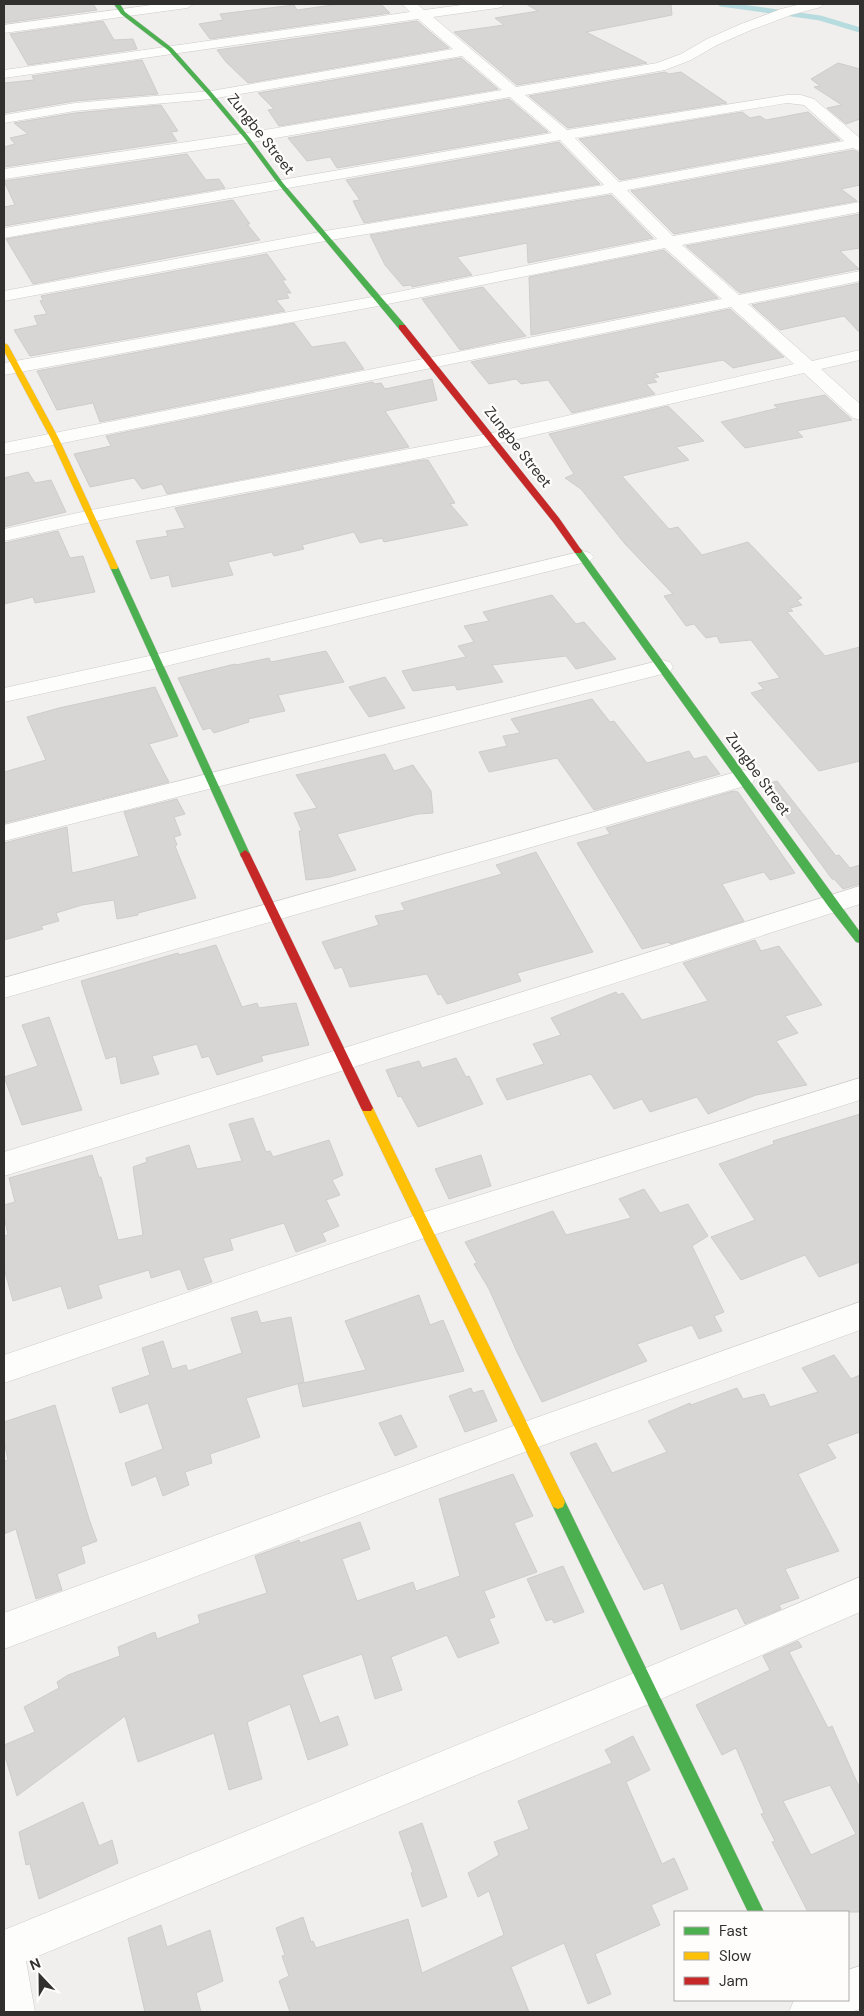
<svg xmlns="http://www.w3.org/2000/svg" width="864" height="2016" font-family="'DM Sans',sans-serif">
	<rect width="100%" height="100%" fill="#f1efed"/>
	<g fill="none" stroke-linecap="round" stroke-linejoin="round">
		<!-- stream -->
		<path stroke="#b7dcdf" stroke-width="5" d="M721 4 820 18 860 30"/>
	</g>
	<!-- building -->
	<path fill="#d8d6d4" stroke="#cecdcb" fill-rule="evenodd" d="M4 4H93L97 10 4 23Z
		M340 4H381L390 13 210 39 199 24 223 20 220 14 294 5 297 10Z
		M526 4H671L672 15 586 32 647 63 517 85 454 32 504 25 495 18 538 11Z
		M103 21 114 40 133 39 137 49 28 65 10 34Z
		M417 21 449 48 248 83 226 62 217 50Z
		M461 58 498 89 279 126 268 110 274 109 258 93Z
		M142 60 158 94 75 101 4 113V83L34 80 32 76Z
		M838 63 860 69V119L846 124 827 108 842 105 814 87 820 86 811 79Z
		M665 72 669 74 681 72 727 103 568 128 529 96Z
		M509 99 548 132 337 168 330 157 307 161 288 138Z
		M161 105 178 131 171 132 177 141 4 167V147L15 144 10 138 28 134 14 123 75 113Z
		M742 112 750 118 760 116 766 120 808 112 840 140 620 180 579 139Z
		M559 142 600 184 364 223 353 201 360 200 346 180Z
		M853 150 860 153V185L841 189 857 201 674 234 631 191Z
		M187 154 206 180 219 179 225 188 4 226V207L15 205 4 181Z
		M611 195 653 238 528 263 527 243 457 257 472 275 412 287 410 285 403 286 385 265 370 235Z
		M233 200 250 224H247L260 240 33 284 6 239Z
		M860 214V248L840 251 859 269 740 293 686 246Z
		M664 250 718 298 531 335 529 277Z
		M267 254 286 280H282L291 293H286L289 298 276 300 285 311 30 356 14 330 38 325 34 316 47 314 40 301 43 300 41 296Z
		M860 283V333L844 316 780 330 752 305Z
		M483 287 526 336 460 350 422 299Z
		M730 309 784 357 733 368 723 360 655 373 659 377 653 378 657 382 646 384 655 394 572 413 548 380 521 384 516 379 489 384 471 362Z
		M294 323 312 347 345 342 364 369 100 422 93 403 57 410 37 371Z
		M432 379 437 400 385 411 409 447 167 494 162 484 142 489 134 478 90 487 74 454 111 446 106 436 373 382 375 384 381 383 385 389Z
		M825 395 852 420 797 431 803 437 745 448 721 422 778 408 774 405Z
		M668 406 704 441 676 447 689 460 622 476 669 529 678 527 702 555 748 542 802 598 797 600 802 605 790 608 793 611 787 612 825 656 860 647V761L819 771 751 693 764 689 758 683 780 678 751 640 720 643 717 636 706 638 694 624 686 626 664 596 673 594 625 544 581 489 565 478 574 474 549 434Z
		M422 460H428L455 503 450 504 468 525 384 542 382 538 360 543 354 532 302 545 304 549 274 556 272 552 228 562 233 575 172 587 169 575 151 579 136 541 168 536 166 531 185 528 175 508Z
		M28 472 35 483 51 480 66 512 4 527V478Z
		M58 531 70 558 83 556 95 592 35 603 33 597 4 604V543Z
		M552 595 576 624 584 622 616 659 576 669 566 656 492 665 503 682 457 690 455 685 413 691 402 671 466 657 458 646 474 642 464 626 489 621 483 612Z
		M326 651 344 682 278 695 285 711 248 719 249 722 214 733 210 728 203 730 178 678 235 664 236 665 269 658 271 662Z
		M385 677 405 708 369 717 349 687Z
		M155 687 178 736 149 744 169 782 4 823V772L46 760 27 717 59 708Z
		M592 699 610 722 614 721 647 763 689 751 694 759 706 756 720 774 594 810 557 758 489 772 479 752 507 746 503 736 520 733 511 719Z
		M385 754 394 771 413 765 431 791 433 813 418 814 337 834 356 870 330 877 306 880 299 831H302L294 813 317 808 296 775Z
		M777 781 836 856 839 855 850 868 860 865V884L843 889 834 879H832L763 785Z
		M733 791 738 792 795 873 770 880 764 872 722 884 744 921 670 944 669 942 642 949 577 843 610 834 606 828Z
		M177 799 185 814 174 817 181 835 174 837 177 845 175 846 196 898 138 913V915L117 919 114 900 82 905 56 913 59 921 41 926 43 929 4 940V843L67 827 72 873 90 869 139 856 124 812Z
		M536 852 593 952 517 973 521 981 447 1004 441 994 438 995 427 974 350 987 342 967 335 969 322 942 379 925 375 916 405 910 401 903 502 874 496 865Z
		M755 940 761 951 779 946 822 1005 785 1016 798 1033 776 1041 807 1085 756 1095 708 1114 697 1097 650 1112 642 1099 614 1109 591 1074 507 1100 496 1079 544 1064 533 1044 561 1035 551 1018 616 992 618 995 623 993 642 1020 708 1001 683 963Z
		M216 945 242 1007 257 1003 259 1008 296 1003 309 1045 261 1056 263 1061 217 1075 209 1056 202 1058 197 1044 152 1056 159 1074 121 1084 116 1056 106 1059 81 981 178 953 179 955Z
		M49 1017 82 1110 22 1125 4 1077 38 1066 22 1025Z
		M456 1058 466 1077 469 1076 483 1104 418 1127 401 1096 398 1097 386 1070 419 1061 422 1068Z
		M860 1114V1262L819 1277 805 1255 741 1280 711 1237 755 1220 719 1164 774 1144 773 1141Z
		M253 1118 266 1152 270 1151 273 1157 329 1140 343 1175 332 1180 340 1195 326 1200 339 1226 322 1233 326 1241 296 1252 284 1223 230 1239 233 1250 203 1258 212 1282 188 1290 180 1269 151 1278 149 1270 98 1285 102 1298 68 1309 61 1286 13 1301 4 1268V1236L8 1235 4 1216V1205L15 1202 9 1178 92 1155 99 1177H101L118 1240 143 1235 133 1167 147 1162 146 1158 189 1145 197 1169 242 1161 229 1124Z
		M481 1155 491 1186 449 1199 435 1169Z
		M644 1189 660 1213 688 1204 708 1236 692 1246 724 1312 714 1316 722 1331 699 1339 692 1325 637 1344 647 1361 542 1402 517 1352 489 1289 474 1264 477 1263 465 1242 553 1211 566 1235 631 1218 619 1199Z
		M419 1295 430 1325 443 1320 464 1371 303 1407 298 1384 366 1370 345 1321Z
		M257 1311 261 1323 291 1317 304 1382 246 1398 260 1437 210 1454 212 1463 185 1472 189 1485 163 1496 156 1476 132 1486 125 1463 163 1449 148 1403 120 1413 112 1388 150 1375 142 1348 163 1341 172 1369 186 1365 188 1371 242 1353 231 1318Z
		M834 1355 851 1379 860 1375V1432L827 1444 836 1458 798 1474 839 1551 785 1569 799 1598 779 1605 781 1609 745 1624 737 1608 681 1630 663 1583 644 1590 570 1453 596 1443 612 1473 667 1452 648 1421 690 1403 691 1405 737 1388 743 1399 764 1394 770 1407 818 1392 802 1368Z
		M471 1388 473 1393 483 1390 497 1421 465 1432 449 1396Z
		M55 1405 89 1519 97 1541 81 1547 85 1563 57 1574 62 1590 36 1599 16 1529 4 1534V1461L8 1460 4 1441V1422Z
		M401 1415 417 1447 395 1456 379 1423Z
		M513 1474 533 1516 514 1523 537 1572 484 1591 495 1617 489 1619 499 1643 458 1658 447 1635 391 1657 402 1690 375 1699 362 1654 302 1675 320 1723 338 1716 348 1745 308 1760 290 1704 247 1722 262 1779 229 1790 214 1733 138 1762 125 1716 17 1796 4 1753V1745L35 1732 24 1707 59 1688 57 1682 68 1675 120 1656 118 1647 155 1632 157 1639 200 1623 198 1615 267 1593 255 1556 299 1540 300 1543 360 1522 370 1549 342 1559 357 1601 413 1582 416 1591 460 1576 439 1499Z
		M563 1566 584 1612 554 1623 552 1619 546 1621 527 1579Z
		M798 1641 802 1647 789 1652 828 1728 832 1726 860 1789V1912H808L772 1842 775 1841 761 1814 764 1813 736 1748 722 1755 696 1705 770 1670 763 1656ZM830 1785 856 1834 811 1855 783 1801Z
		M633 1736 650 1770 626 1782 662 1864 674 1858 688 1889 651 1905 660 1925 595 1954 611 1994 588 2004 564 1943 511 1967 529 2012H290L279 1981 289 1976 282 1956 285 1955 276 1928 303 1917 311 1942 313 1941 316 1948 408 1919 422 1973 504 1935 489 1891 478 1897 468 1873 499 1855 494 1842 529 1829 518 1801 612 1763 605 1750Z
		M83 1802 99 1846 112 1840 118 1863 39 1899 30 1864 26 1865 19 1832Z
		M422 1823 447 1897 422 1907 411 1873 413 1872 399 1832Z
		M161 1925 167 1947 210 1930 223 1981 196 1993 201 2012H145L128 1938Z"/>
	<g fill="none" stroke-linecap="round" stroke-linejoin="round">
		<defs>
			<path id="street" d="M159 4H194L187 8 4 33V25Z
				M402 4H417L424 10 469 4H504L502 7 497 8 433 17 516 87 657 63 681 54 707 39 741 24 781 9 801 4H823L821 7 791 15 751 30 717 45 691 60 665 70 525 95 567 130 787 95H801L814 99 860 138V151L853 148 627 190 673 236 860 202V212L682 245 739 295 860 271V281L748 304 812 361 860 350V360L821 369 860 404V420L853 418 804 373 492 445 91 522 4 541V529L91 510 492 433 794 364 731 307 4 455V443L722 299 665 248 378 306 4 375V363L378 296 657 239 612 193 325 241 4 301V291L325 231 604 185 560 140 4 238V228L552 133 510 97 247 143 4 179V169L247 133 502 90 462 56 211 99 75 111 4 123V115L75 103 211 91 453 49 418 19 4 78V70L410 12ZM787 103 804 105 844 141 619 182 575 138Z
				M583 551 590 553 594 557 590 561 158 668 4 702V688L158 654Z
				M662 660 670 662 673 667 670 672 4 841V825Z
				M743 770 752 772 755 778 752 784 4 998V978Z
				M860 886V904L354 1067 4 1176V1152L344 1048Z
				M860 1078V1100L427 1237 4 1383V1355L425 1212Z
				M860 1302V1330L530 1450 4 1649V1613L527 1421Z
				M860 1577V1612L661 1699 26 1961 35 2012H4V1930L639 1671Z
				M860 1966V2009L851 2012H789L794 2000H848V1970Z"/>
			<path id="fast" d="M114 4H120L125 12 172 48 213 94 249 137 283 183 405 325V329H399L279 185 245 139 209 96 168 50 121 14Z
				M578 548 581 549 860 932V943L856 942 828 906 575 553V549Z
				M114 564 118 567 250 854 249 857H241L240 854 110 567Z
				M558 1495 563 1497 764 1912H748L553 1507 551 1502 553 1497Z"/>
			<path id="slow" d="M4 343 8 345 59 439 118 567 117 569H111L110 567 51 439 4 351Z
				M367 1103 371 1105 373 1108 563 1497 565 1502 563 1507 558 1509 553 1507 361 1108 363 1105Z"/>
			<path id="jam" d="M399 325H405L559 518 582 551 581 553H575L553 522 399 329Z
				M245 850 250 854 373 1108 371 1111H363L361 1108 240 854Z"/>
		</defs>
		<!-- street casing -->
		<use href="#street" stroke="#cdccca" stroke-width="1"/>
		<!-- fast casing -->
		<use href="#fast" stroke="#cdccca" stroke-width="1"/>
		<!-- slow casing -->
		<use href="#slow" stroke="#cdccca" stroke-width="1"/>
		<!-- jam casing -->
		<use href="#jam" stroke="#cdccca" stroke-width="1"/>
		<!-- street -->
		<use href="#street" fill="#fdfdfc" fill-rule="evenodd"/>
		<!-- fast -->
		<use href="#fast" fill="#4caf50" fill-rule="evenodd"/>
		<!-- slow -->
		<use href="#slow" fill="#ffc107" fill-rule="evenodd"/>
		<!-- jam -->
		<use href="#jam" fill="#c62828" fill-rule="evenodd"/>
	</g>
	<g text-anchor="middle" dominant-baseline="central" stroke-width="4.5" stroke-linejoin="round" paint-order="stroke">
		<!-- far-street labels -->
		<g font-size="15" fill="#31302f" stroke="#fffdfb">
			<text transform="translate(261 134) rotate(52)">Zungbe Street</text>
			<text transform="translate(518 447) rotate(52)">Zungbe Street</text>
			<text transform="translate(758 774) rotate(54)">Zungbe Street</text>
		</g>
	</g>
	<!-- border -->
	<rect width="864" height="2016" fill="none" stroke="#31302f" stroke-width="10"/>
	<!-- legend -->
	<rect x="674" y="1911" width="175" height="90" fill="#fffdfb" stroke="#adaba9"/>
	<rect x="684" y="1927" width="25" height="8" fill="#4caf50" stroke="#adaba9"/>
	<text x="719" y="1936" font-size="15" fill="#31302f">Fast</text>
	<rect x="684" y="1952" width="25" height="8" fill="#ffc107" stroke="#adaba9"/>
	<text x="719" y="1961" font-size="15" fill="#31302f">Slow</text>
	<rect x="684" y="1977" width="25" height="8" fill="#c62828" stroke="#adaba9"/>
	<text x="719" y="1986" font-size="15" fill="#31302f">Jam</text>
	<!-- north arrow -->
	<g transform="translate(40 1976) rotate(338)" stroke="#fffdfb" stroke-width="4" paint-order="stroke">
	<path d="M0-4L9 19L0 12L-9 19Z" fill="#31302f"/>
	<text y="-8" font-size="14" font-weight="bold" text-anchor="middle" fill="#31302f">N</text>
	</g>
</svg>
